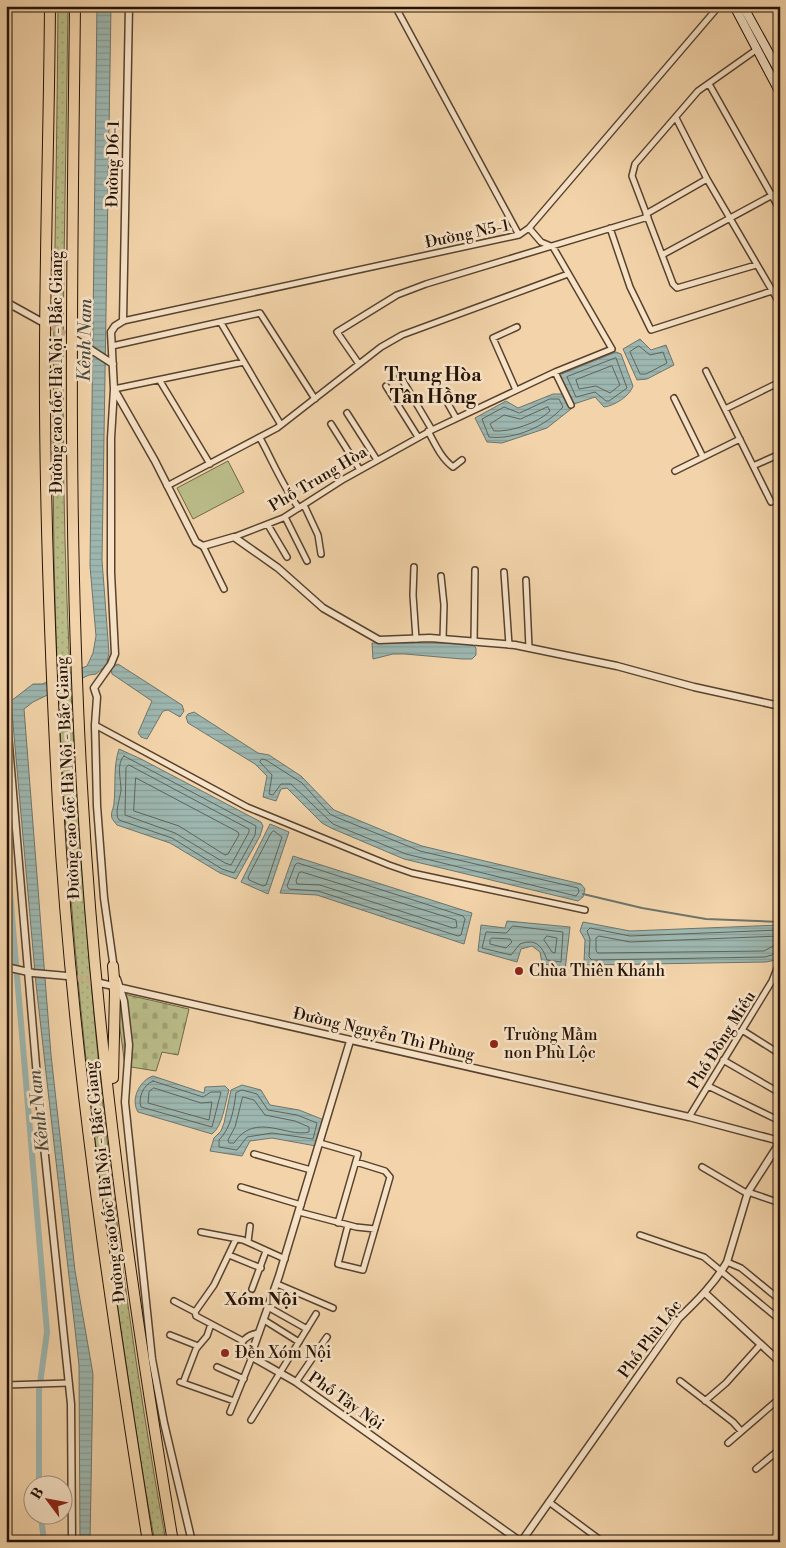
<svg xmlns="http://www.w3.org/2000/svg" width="786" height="1548" font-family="'Libre Bodoni',serif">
	<defs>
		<pattern id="grass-dots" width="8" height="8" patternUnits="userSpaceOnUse" patternTransform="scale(1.25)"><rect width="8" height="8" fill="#babd89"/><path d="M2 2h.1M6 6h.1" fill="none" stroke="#a0a175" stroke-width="1.8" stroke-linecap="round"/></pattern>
		<pattern id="cemetery-stones" width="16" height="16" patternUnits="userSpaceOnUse" patternTransform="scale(1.25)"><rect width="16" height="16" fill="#babd89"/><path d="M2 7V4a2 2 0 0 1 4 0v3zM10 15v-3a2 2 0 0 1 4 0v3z" fill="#a0a175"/></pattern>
		<pattern id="water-rules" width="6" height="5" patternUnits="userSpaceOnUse" patternTransform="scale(1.25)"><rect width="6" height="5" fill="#9db7b0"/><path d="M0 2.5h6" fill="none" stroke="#879c96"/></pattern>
	</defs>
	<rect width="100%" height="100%" fill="#f3d4aa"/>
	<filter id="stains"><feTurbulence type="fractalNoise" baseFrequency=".004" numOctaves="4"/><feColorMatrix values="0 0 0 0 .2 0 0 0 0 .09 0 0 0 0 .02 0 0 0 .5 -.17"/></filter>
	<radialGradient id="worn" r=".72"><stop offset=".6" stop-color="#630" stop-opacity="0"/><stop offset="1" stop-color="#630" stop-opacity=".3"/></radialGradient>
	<!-- grass -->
	<path fill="url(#grass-dots)" stroke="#6f6847" d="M58 6H68C66 184 60 363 65 541 75 877 106 1211 166 1542H155C142 1476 133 1409 123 1343 83 1083 59 819 54 556 51 373 57 190 58 6Z"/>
	<!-- cemetery -->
	<path fill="url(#cemetery-stones)" stroke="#6f6847" d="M115 992 189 1009 178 1055 162 1052 156 1071 125 1066Z"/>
	<!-- pitch -->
	<path fill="#babd89" stroke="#6f6847" d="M228 461 244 492 193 519 177 488Z"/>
	<!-- water -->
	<path fill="url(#water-rules)" stroke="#6d756c" d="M97 6H111L102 560 109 653 107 662 114 666 118 664 182 705 184 711 180 717 168 710 163 711 147 739 141 737 138 733 152 701 112 674 111 670 104 667 96 674 89 675 33 702 24 709 51 1055 75 1271 93 1374 90 1542H80L79 1365 36 984 11 701 33 684H42L87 666 93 653 96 636 90 566Z
		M640 339 651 350 666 345 674 365 647 379 637 380 623 349Z
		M616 352 621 354 633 386C630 396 614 406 604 407L595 397 574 404 559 375Z
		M553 394H562L571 409 547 428 502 443 487 442 475 418 506 401 518 408Z
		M372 643H472L476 648V655L472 659H462L405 654H393L373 659Z
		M194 712 258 753 269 755 301 776 334 810 406 840 422 846 581 884 585 889 583 897 578 901 404 859 331 828 322 823 287 788 281 789 276 801 263 797 267 776 255 764 188 723 186 717 188 714Z
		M119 749 141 759 261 822 263 826 260 836 236 879 220 873 170 843 117 825C116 824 112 819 112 818 110 813 114 808 114 803 116 784 113 767 119 749Z
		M270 824 289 832 268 894 241 882Z
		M293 856 472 913 464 944 317 895 280 893Z
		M507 921 570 927 565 970 542 963 540 952 532 946 521 949 517 962 478 951 481 925 505 928Z
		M583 922 630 931 780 925V943L776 960 766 962 588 965 584 962 585 940 580 931Z
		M153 1076 204 1093 205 1087 225 1086 229 1090C225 1103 223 1126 212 1134L138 1112C130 1099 140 1080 153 1076Z
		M242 1085 261 1090 270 1105 299 1110 324 1120 316 1146 272 1138 250 1141 242 1156 210 1151 214 1138 221 1131 224 1123 231 1090Z"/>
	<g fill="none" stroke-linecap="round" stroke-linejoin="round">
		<!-- shore -->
		<path stroke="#60645a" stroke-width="1" d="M639 346 650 355 663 352 667 363 646 374H640L630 352Z
			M616 358 627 388 609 401H606L595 392 576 397 567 377Z
			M612 366 620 385 610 393 596 386 579 389 576 380Z
			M550 399H559L563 407C546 426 515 440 489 437L482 419 504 407 519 413Z
			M548 407 550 411C538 423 511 432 494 431L490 424 504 415 520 419Z
			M124 756 256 826 255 835 234 873 222 869 172 838 119 820C114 814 120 799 121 790 121 780 116 763 124 756Z
			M262 759 266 760 302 783 330 814 336 817 420 851 578 888 579 892 576 896 406 854 333 824 291 784H281L273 795 269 794 272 775 260 762Z
			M129 765 249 829V832L231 865 225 863 175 833 125 815 126 768Z
			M136 778 238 832 239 835 228 854 225 855 179 826 134 811Z
			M274 831 282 837 266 885 263 886 249 880 248 877 271 833Z
			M298 863 463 916 465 919 461 935 458 936 318 891 289 889 287 886 295 865Z
			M302 872 456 920 457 927 453 928 320 885 297 884 296 881 299 873Z
			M513 926 563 932 561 962 547 960C542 946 536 938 520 944L511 955 482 948 486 932 506 933Z
			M547 936 557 938 555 953 552 952 544 940Z
			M492 938 510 939 512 942 506 948 490 944V940Z
			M777 944 764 951 598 953 596 951V938L599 936 630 942 780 936
			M776 951 772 955 765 957 592 960 589 957 590 939 587 931 590 928 630 936 780 930
			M153 1081 203 1097 211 1092H221L212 1127 141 1107C138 1098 143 1085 153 1081Z
			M154 1088 201 1103 212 1102 209 1120 148 1103 149 1092Z
			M242 1090 257 1094 268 1110 297 1115 317 1123 313 1139 272 1133 247 1137 237 1150 219 1147V1140C231 1128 234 1109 236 1093Z
			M243 1097 254 1100 265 1115 295 1121 309 1127V1132C287 1138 255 1111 234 1143H229L228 1140 235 1127Z"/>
		<!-- stream -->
		<path stroke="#6d756c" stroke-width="2" d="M583 894 642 908 706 919 780 922"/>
		<!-- canal -->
		<path stroke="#9db7b0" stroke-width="6" d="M6 845 47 1332 39 1391V1486
			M41 1516 44 1542"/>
		<!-- tertiary-tunnel -->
		<path stroke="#caad89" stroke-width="6" stroke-dasharray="6 3" stroke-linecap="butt" d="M44 323 75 339
			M68 976 100 983"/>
		<defs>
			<path id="minor" d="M395 6 519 235
				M756 50 698 91 635 164 632 176 673 284 677 288 756 265
				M709 84 780 210
				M676 118 707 179 780 304
				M646 214 707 179
				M610 228 630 287 651 330 772 291
				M662 255 780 191
				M123 321 519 235 529 228 719 6
				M221 323 281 425
				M112 346 260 313 315 399
				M359 364 337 332 397 295 426 284 648 217
				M706 371 771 502
				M555 372 571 405
				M432 375 456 418
				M400 376 432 430
				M160 381 210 464
				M386 386 418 437
				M114 389 244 362
				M516 390 493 338 517 327
				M674 398 703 457
				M725 409 780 382
				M347 413 377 460
				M331 424 360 470
				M428 431C435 444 441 458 453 467L462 460
				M260 438C272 460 284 489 299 508
				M753 466 780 454
				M675 471 740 439
				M167 486 277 428 381 347 402 335 568 274
				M304 505 318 535 321 554
				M285 517 307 561
				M268 525 287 557
				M234 537 283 518 344 479 432 430 555 372 612 349 553 247 541 242 529 228
				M203 546 224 589
				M414 567 413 595 416 639
				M504 572 509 645
				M441 576 444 605 443 639
				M526 580 529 648
				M474 642 475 570
				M95 725 247 807 389 865 412 873 585 910
				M742 1030 780 1054
				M723 1060 780 1093
				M708 1086 780 1121
				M689 1117 772 981 778 966 780 946
				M320 1143 358 1154 338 1223
				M254 1154 311 1170
				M702 1167 748 1194
				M241 1187 301 1205
				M748 1192 780 1203
				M299 1212 356 1227 375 1229
				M348 1225 338 1264 363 1270 390 1177 385 1171 356 1162
				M201 1232 243 1240 285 1259
				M640 1235 704 1257 780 1320
				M248 1242 250 1226
				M229 1255 261 1268
				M727 1262 741 1268 780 1300
				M277 1284 333 1308
				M252 1289 266 1251
				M174 1301 195 1312 196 1316 243 1341
				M268 1307 307 1329
				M195 1312 214 1285 236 1239
				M264 1320 299 1342
				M170 1335 198 1346
				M217 1367 244 1379
				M680 1381 733 1422 741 1431
				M180 1382 234 1401
				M296 1382 327 1337
				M183 1383 196 1349 207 1336 211 1324
				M6 1385 69 1383
				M705 1401 726 1383 761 1344
				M230 1412 252 1357 241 1353C238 1342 248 1334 259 1333
				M251 1420 316 1314
				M728 1443 780 1398
				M756 1469 780 1449
				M778 1491 780 1490
				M549 1502 603 1542"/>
			<path id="tertiary" d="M129 6 123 321 115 326 111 332 114 389 155 461 196 542 203 546 234 537 278 568 323 608 379 640 430 638 515 645 617 666 694 687 780 706
				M6 302 42 322
				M76 340 113 364
				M114 389 111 438V573L115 654 111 664 94 688 97 697 95 725 97 806 104 898 114 969
				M6 710 38 1089 71 1404 72 1542
				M6 967 33 973 67 976
				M117 979 124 1001 129 1045 125 1102 152 1359 164 1423 192 1542
				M100 983 689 1117 780 1141
				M350 1041 279 1276 252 1352V1357L296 1382 521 1542
				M705 1293 780 1362
				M521 1542 679 1318C697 1301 714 1284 727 1262L748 1192 780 1142"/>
			<path id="secondary" d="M734 6 780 93
				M743 6 780 73"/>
			<path id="motorway" d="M50 6C49 140 44 275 45 409 46 541 51 672 58 804 72 1052 109 1297 148 1542
				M75 6C72 273 67 538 83 804 97 1051 132 1298 173 1542
				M113 1078 115 992 113 966"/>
		</defs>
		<!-- minor casing -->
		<use href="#minor" stroke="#58422e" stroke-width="8"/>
		<!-- tertiary casing -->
		<use href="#tertiary" stroke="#58422e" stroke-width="9"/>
		<!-- secondary casing -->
		<use href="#secondary" stroke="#241205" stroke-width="10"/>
		<!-- motorway casing -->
		<use href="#motorway" stroke="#241205" stroke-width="12"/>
		<!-- minor -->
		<use href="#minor" stroke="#f7e3c8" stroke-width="5"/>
		<!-- tertiary -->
		<use href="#tertiary" stroke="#f7e3c8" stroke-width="6"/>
		<!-- secondary -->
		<use href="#secondary" stroke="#f7e3c8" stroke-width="8"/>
		<!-- motorway -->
		<use href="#motorway" stroke="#f3d4aa" stroke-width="10"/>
	</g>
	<!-- markers -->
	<g fill="#8f2418" stroke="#f7e3c8" stroke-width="2">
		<circle cx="519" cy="971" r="5"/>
		<circle cx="494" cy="1044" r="5"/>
		<circle cx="225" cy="1353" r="5"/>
	</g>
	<g text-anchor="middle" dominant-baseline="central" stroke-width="5" stroke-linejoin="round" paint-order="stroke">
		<!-- street labels -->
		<g font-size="16" fill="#241205" stroke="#f7e3c8">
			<text transform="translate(113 164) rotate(-89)">Đường D6-1</text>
			<text transform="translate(467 234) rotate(-12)">Đường N5-1</text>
			<text transform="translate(57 372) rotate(-90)">Đường cao tốc Hà Nội - Bắc Giang</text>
			<text transform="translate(318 479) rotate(-31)">Phố Trung Hòa</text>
			<text transform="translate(68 778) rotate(-93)">Đường cao tốc Hà Nội - Bắc Giang</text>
			<text transform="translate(384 1034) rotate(13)">Đường Nguyễn Thì Phùng</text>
			<text transform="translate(722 1040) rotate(-58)">Phố Đông Miếu</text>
			<text transform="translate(105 1182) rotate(-97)">Đường cao tốc Hà Nội - Bắc Giang</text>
			<text transform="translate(650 1339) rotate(-53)">Phố Phù Lộc</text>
			<text transform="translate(346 1401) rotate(35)">Phố Tây Nội</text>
		</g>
		<!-- poi labels -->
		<g font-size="16" fill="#241205" stroke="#f7e3c8" text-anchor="start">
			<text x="529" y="971">Chùa Thiên Khánh</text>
			<text x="504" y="1035">Trường Mầm<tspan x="504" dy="18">non Phù Lộc</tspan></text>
			<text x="235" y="1353">Đền Xóm Nội</text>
		</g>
		<!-- water labels -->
		<g font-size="18" font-style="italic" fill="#4e4c41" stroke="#f7e3c8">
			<text transform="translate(85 340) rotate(-89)">Kênh Nam</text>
			<text transform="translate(39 1111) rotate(-96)">Kênh Nam</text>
		</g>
		<!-- neighbourhood labels -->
		<g font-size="18" font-weight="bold" fill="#241205" stroke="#f7e3c8">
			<text x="261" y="1299">Xóm Nội</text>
		</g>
		<!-- quarter labels -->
		<g font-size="19" font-weight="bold" fill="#241205" stroke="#f7e3c8">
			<text x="433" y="375">Trung Hòa<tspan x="433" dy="22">Tân Hồng</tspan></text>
		</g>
	</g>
	<!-- margin -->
	<rect width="786" height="1548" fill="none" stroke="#f3d4aa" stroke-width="25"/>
	<rect x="8" y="8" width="771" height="1533" fill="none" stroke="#241205" stroke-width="2.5"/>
	<rect x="12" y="12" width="761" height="1523" fill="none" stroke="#241205"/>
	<!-- north arrow -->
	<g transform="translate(48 1500) rotate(302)"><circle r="24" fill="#f7e3c8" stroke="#a38f7a"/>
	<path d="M0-4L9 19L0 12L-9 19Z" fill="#8f2418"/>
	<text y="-8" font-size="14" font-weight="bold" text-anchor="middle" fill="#241205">B</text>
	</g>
	<rect width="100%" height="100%" filter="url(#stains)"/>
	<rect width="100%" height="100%" fill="url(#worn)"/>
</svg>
